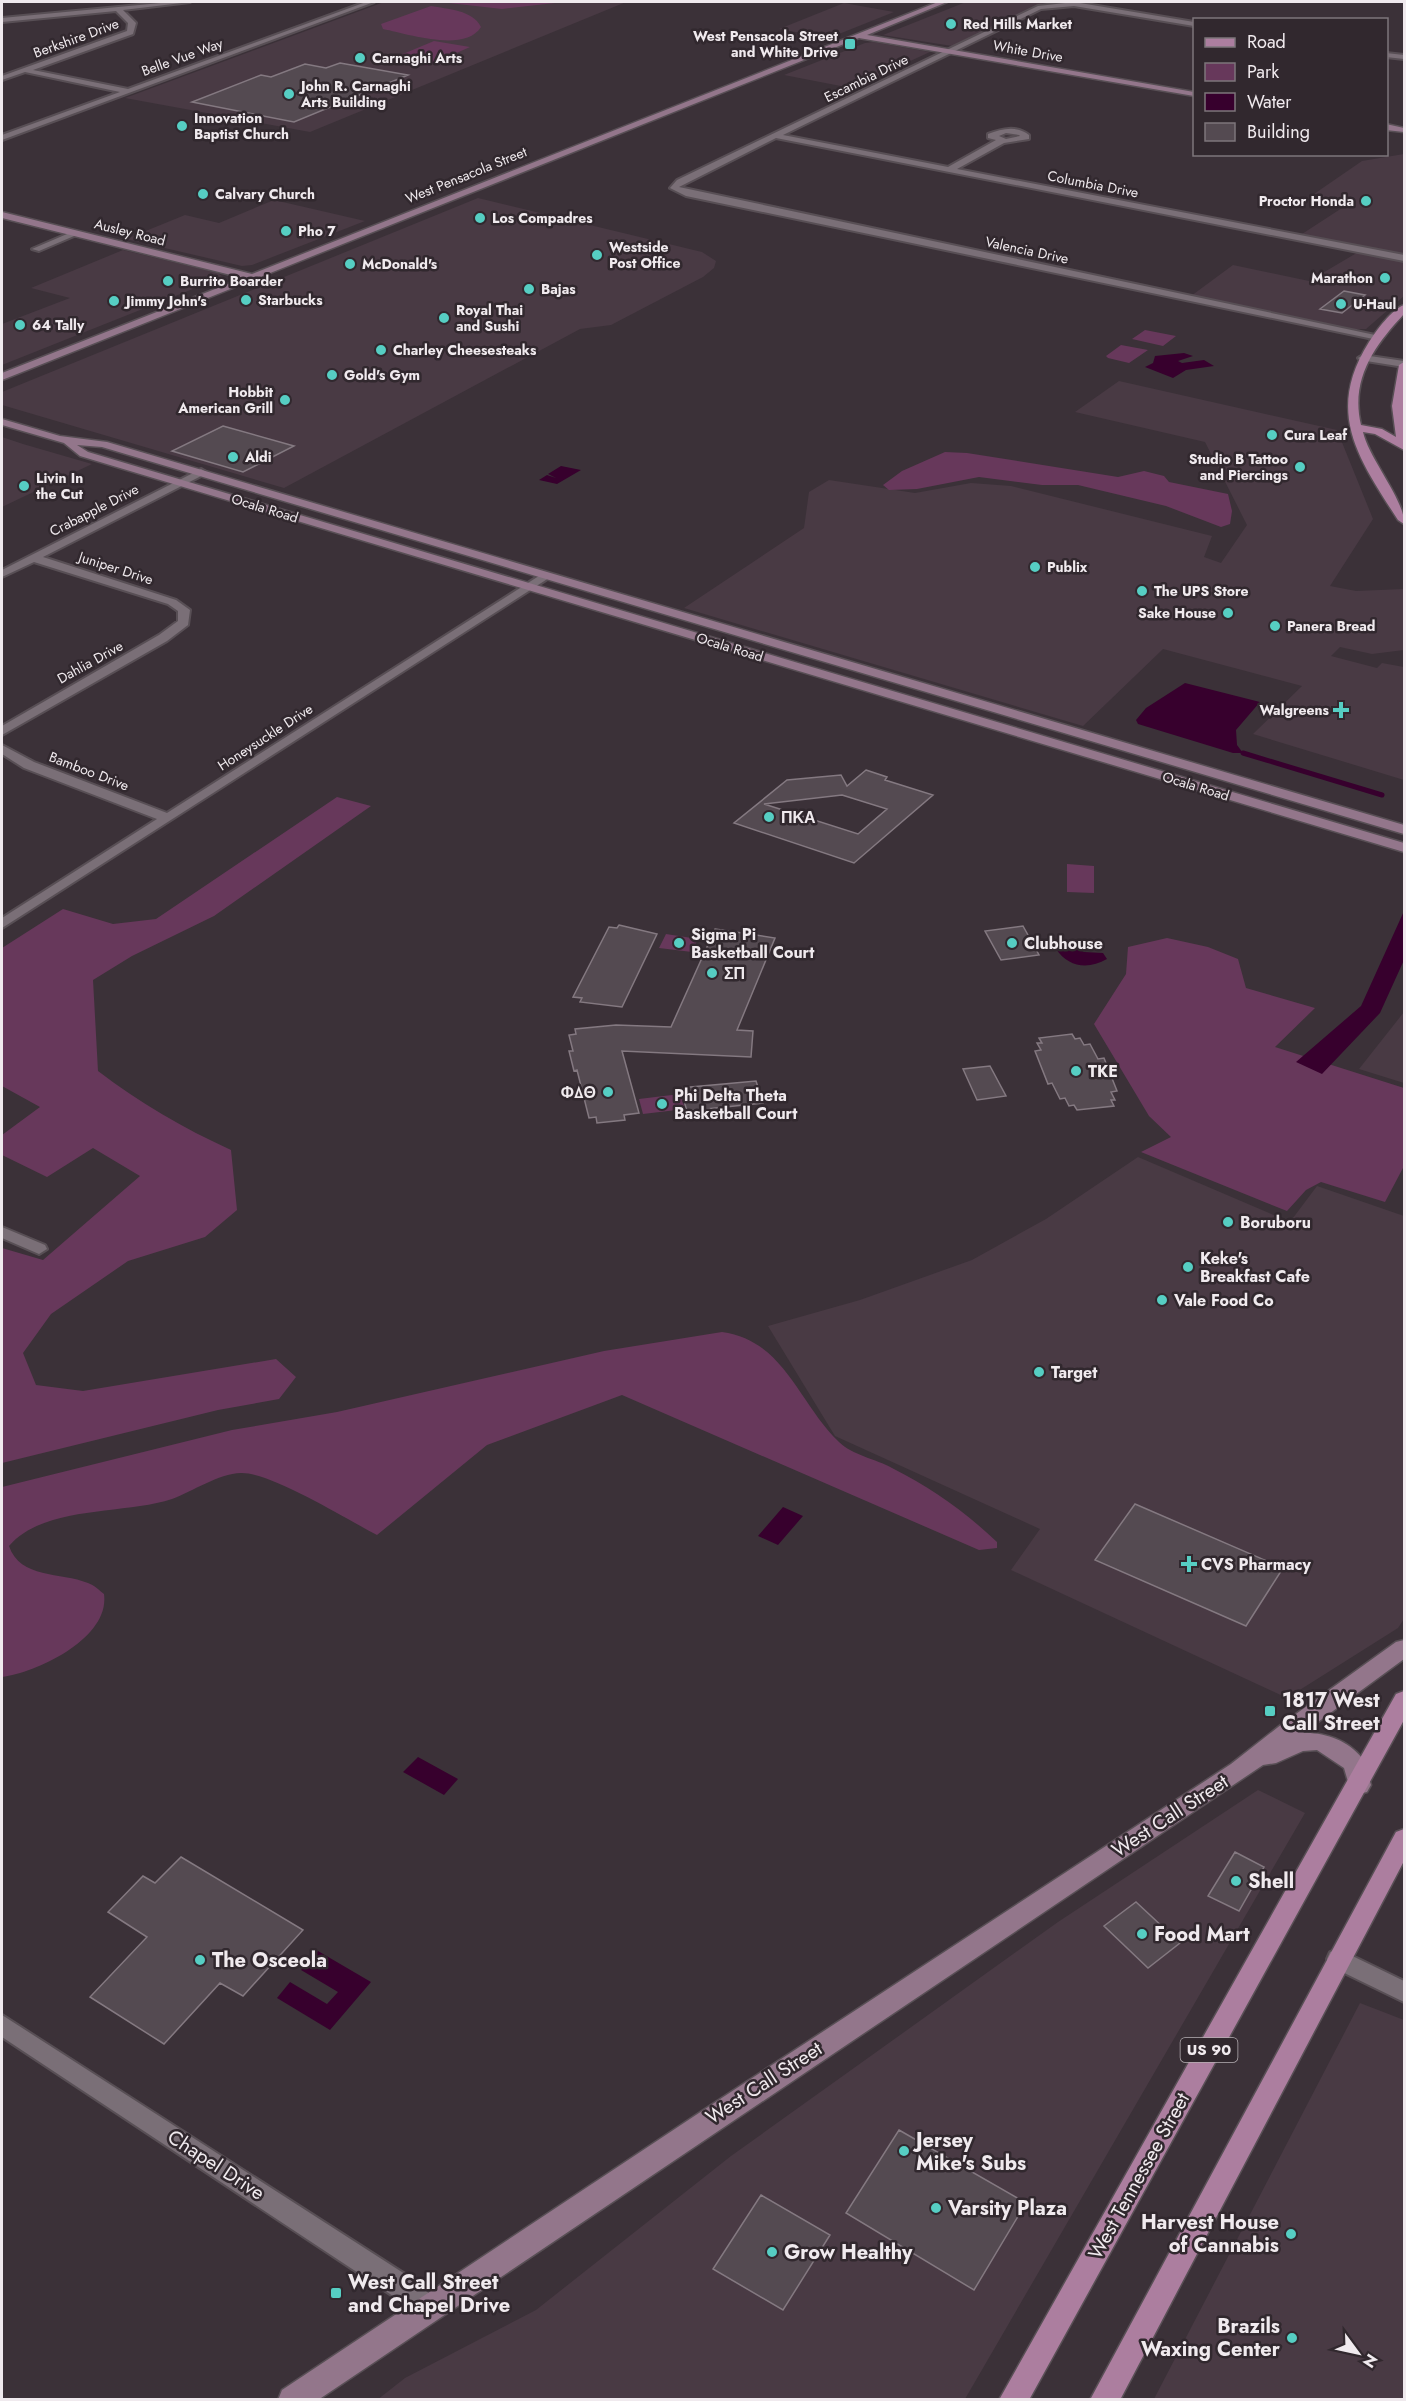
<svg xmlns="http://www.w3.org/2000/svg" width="1406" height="2401" font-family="Jost,sans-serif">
	<rect width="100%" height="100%" fill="#3b3138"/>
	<!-- built -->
	<path fill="#493a44" d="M384 2H626L310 132 125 98Z
		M966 2H1045L952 46 883 35Z
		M844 3 894 12 829 38 779 29Z
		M873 42 930 52 851 88 784 75 865 43Z
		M1404 154V254L1302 234 1342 208 1314 194 1362 161Z
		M478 198 702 252 716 261 714 268 703 277 611 325 580 329 284 488 2 405V392Z
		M274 200 365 221 252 265 242 266 126 239 185 215 219 223Z
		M123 250 218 273 223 277 2 365V324L70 298 31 288Z
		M1360 251 1404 260V296L1366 329H1351L1191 296 1233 265 1309 281Z
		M1119 381 1337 430 1373 519 1330 586 1356 591 1404 589V650L1372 654 1340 647 1331 656 1377 668 1382 663 1404 667V780L1253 734 1302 686 1163 649 1083 726 684 608 804 528 809 492 829 480 915 493 971 483 1011 486 1212 536 1204 557 1221 563 1247 525 1205 442 1075 412Z
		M2 437 23 444 92 464 2 507Z
		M1404 1012V1083L1359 1069Z
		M1138 1157 1290 1222 1317 1186 1404 1216V1619L1398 1628 1287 1698 1011 1570 1040 1529 835 1436 768 1326 860 1300 972 1260 1046 1219Z
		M1258 1790 1305 1813 965 2399 377 2400 405 2378 536 2310 731 2156 1058 1922Z
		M1360 2003 1404 2020V2399H1154Z"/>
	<!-- green -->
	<path fill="#67385b" d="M440 2H564L502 9Z
		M431 6C447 9 473 10 481 27 465 53 408 34 383 29L381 24Z
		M434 41 470 47 427 66 391 59Z
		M1145 330 1176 336 1163 346 1132 339Z
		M1121 345 1148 350 1129 363 1108 358 1106 356Z
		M945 452 967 453 1118 477 1144 471 1164 476 1169 482 1228 494 1232 511 1230 524 1221 527 1166 506 1078 485H1042L979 477 917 489 889 490 883 485 902 471Z
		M337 797 371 806 214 916 132 956 93 980 98 1071C140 1103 183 1128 231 1150L237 1210 205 1237 128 1261 51 1314 23 1353 36 1385 83 1391 276 1359 296 1377 279 1399 218 1410 2 1463V1248L43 1260 140 1176 93 1148 47 1177 2 1155V1135L40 1107 2 1086V948L63 909 113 924 156 919Z
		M1067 864 1094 866V893L1067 892Z
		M666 934 698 939 692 952 659 948Z
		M1167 938 1208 947 1238 959 1246 988 1315 1008 1275 1047 1404 1088V1166L1385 1202 1321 1182 1306 1190 1287 1211 1141 1152 1171 1137 1149 1116 1094 1024 1126 974 1128 947Z
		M680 1094 685 1109 643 1114 639 1099Z
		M722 1332C784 1340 799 1404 839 1442 852 1455 876 1459 892 1468 933 1489 963 1510 997 1542V1548L979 1550 622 1395 487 1445 377 1535C348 1520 271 1472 241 1473 218 1474 193 1491 172 1499 123 1515 44 1505 9 1546 20 1579 61 1572 88 1583 94 1585 99 1590 104 1594 110 1638 38 1672 2 1677V1487L232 1430 337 1412 604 1351Z"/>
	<!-- water -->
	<path fill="#37002d" d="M1184 353 1193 356 1178 361 1182 363 1204 360 1214 366 1186 370 1173 378 1145 367 1153 363 1155 356Z
		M561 466 581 470 557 484 539 480 547 475 556 478 548 474Z
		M1185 683 1260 702 1236 730 1237 745 1243 753H1233L1138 724 1136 720 1146 708Z
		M1404 911V960L1380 1013 1322 1074 1296 1062 1361 1006Z
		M1067 943 1084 952 1103 953 1107 959C1088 970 1068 967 1056 949L1058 944Z
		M783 1507 803 1516 778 1545 758 1536Z
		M418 1757 458 1779 444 1795 403 1772Z
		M318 1951 371 1982 330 2030 277 1998 290 1982 327 2004 338 1992 301 1970Z"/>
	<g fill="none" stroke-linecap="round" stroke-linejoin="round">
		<!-- stream -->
		<path stroke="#37002d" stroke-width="5" d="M1243 753 1382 795"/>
	</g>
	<!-- building -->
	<path fill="#544a51" stroke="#847981" stroke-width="1.5" fill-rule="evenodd" d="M340 63 408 75 294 122 192 102 261 75 271 77 305 64 326 68Z
		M1344 291 1365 295 1342 313 1320 309Z
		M223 426 294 446 243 472 172 451Z
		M866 770 887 777 885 780 933 795 854 863 734 823 787 780 841 775 847 786ZM842 795 887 809 858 834 764 804Z
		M619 925 657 934 622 1007 580 1002 582 998 573 997 609 927 617 928Z
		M1023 926 1039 955 1001 960 985 931Z
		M715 929 775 938 737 1030 753 1031 751 1057 622 1051 639 1113 624 1115 625 1120 597 1123 596 1117 589 1118 577 1070 574 1071 569 1051H573L569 1035 576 1034 575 1029 616 1025 671 1027Z
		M1072 1034 1075 1039 1080 1038 1084 1045 1090 1044 1098 1059 1104 1058 1117 1091 1111 1092 1115 1100H1111L1114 1106 1077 1110 1074 1105 1069 1106 1065 1098 1060 1099 1052 1083 1048 1084 1035 1051 1041 1050 1037 1043H1042L1039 1038Z
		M990 1066 1006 1096 977 1100 963 1069Z
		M756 1081 763 1103 687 1111 680 1088Z
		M1135 1504 1283 1568 1246 1626 1095 1560Z
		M1235 1852 1264 1867 1239 1911 1208 1896Z
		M181 1857 303 1930 243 1996 220 1983 164 2044 90 1997 147 1937 108 1912 143 1876 155 1883Z
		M1136 1902 1180 1943 1148 1968 1104 1926Z
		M899 2130 1026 2203 974 2290 846 2213Z
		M761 2195 830 2235 783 2310 713 2269Z"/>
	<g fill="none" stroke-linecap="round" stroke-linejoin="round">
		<defs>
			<path id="street" d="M171 2H190L123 10 136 23 133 34 33 70 128 89 366 2H374L2 140V135L120 92 25 72 2 80V76L127 31 128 23 116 11 2 22V18Z
				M1074 2 1194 22V26L1074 6 1041 9 783 135 948 167 996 140 988 138V134C1002 129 1016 125 1029 135V139L1004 143 957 169 1404 255V261L776 138 679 187 1375 335 1378 336V340L686 196 670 188 677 180 1038 6ZM1006 133 1019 135 1020 136 1006 139 999 136Z
				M1386 53 1404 55V59L1386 57Z
				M74 231 81 233 39 251 32 249Z
				M1363 355 1404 361V367L1360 360 1358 358Z
				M201 469 206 472 205 474 43 557 176 600 190 610 188 625 167 641 2 735V726L159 635 178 621V611L168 604 34 562 2 577V570Z
				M542 574 552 576 2 928V918L157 819 24 768 2 754V745L34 762 167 813Z
				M2 1227 45 1245 47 1249 39 1254 2 1238Z
				M1338 1949 1404 1981V2002L1330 1966 1327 1959 1330 1952Z
				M2 2015 408 2276 437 2300 441 2309 437 2318 428 2321 419 2318 390 2294 2 2037Z"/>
			<path id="secondary" d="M938 2H947L867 35 1194 92V96L859 38 2 380V373L243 278 2 218V212L252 274Z
				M1386 124 1404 128V132L1386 130Z
				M2 419 60 436 107 442 1404 825V834L102 447 77 445 88 452 1404 843V852L80 456 64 443 2 425Z
				M1404 1640V1659L1303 1733C1324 1732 1348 1740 1362 1758 1368 1765 1368 1776 1371 1785L1367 1792 1359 1794 1351 1792 1344 1768 1317 1750 1303 1751 1276 1763 1263 1765 318 2400H278L282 2390 705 2109 1231 1764 1282 1724 1396 1642Z"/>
			<path id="primary" d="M1404 305V314C1375 345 1350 379 1361 425L1382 429 1396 437 1392 406 1399 365 1404 362V450L1375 434 1363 432C1369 459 1406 502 1404 524L1398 520C1358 458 1325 412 1369 342 1377 330 1391 310 1404 305Z
				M1404 1691V1720L1029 2400H999L1396 1694Z
				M1404 1829V1861L1120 2400H1090L1396 1832Z"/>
		</defs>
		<!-- street casing -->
		<use href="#street" stroke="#584f55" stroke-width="4"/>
		<!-- secondary casing -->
		<use href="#secondary" stroke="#584f55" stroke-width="3"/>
		<!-- primary casing -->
		<use href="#primary" stroke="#584f55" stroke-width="3"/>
		<!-- street -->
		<use href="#street" fill="#7a6f77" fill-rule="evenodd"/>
		<!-- secondary -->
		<use href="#secondary" fill="#93768b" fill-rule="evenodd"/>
		<!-- primary -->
		<use href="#primary" fill="#ac7e9f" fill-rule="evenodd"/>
	</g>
	<!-- markers -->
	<g fill="#56cec3" stroke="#31282e" stroke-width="2">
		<circle cx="951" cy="24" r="6"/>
		<rect x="844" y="38" width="12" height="12" rx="3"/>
		<circle cx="360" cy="58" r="6"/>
		<circle cx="289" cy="94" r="6"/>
		<circle cx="182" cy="126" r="6"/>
		<circle cx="203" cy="194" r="6"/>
		<circle cx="1366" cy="201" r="6"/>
		<circle cx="480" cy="218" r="6"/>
		<circle cx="286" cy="231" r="6"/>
		<circle cx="597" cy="255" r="6"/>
		<circle cx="350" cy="264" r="6"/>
		<circle cx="1385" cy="278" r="6"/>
		<circle cx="168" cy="281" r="6"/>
		<circle cx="529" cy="289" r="6"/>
		<circle cx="246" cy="300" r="6"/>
		<circle cx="114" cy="301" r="6"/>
		<circle cx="1341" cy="304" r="6"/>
		<circle cx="444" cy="318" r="6"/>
		<circle cx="20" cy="325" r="6"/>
		<circle cx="381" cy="350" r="6"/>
		<circle cx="332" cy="375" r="6"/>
		<circle cx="285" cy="400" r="6"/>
		<circle cx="1272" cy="435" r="6"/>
		<circle cx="233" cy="457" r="6"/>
		<circle cx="1300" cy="467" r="6"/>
		<circle cx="24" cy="486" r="6"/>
		<circle cx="1035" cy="567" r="6"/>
		<circle cx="1142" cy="591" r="6"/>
		<circle cx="1228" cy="613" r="6"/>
		<circle cx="1275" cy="626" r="6"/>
		<path d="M1338 701h6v6h6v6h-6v6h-6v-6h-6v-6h6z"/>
		<circle cx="769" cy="817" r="6"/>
		<circle cx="679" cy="943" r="6"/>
		<circle cx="1012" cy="943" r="6"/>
		<circle cx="712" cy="973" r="6"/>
		<circle cx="1076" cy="1071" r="6"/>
		<circle cx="608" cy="1092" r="6"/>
		<circle cx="662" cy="1104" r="6"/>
		<circle cx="1228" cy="1222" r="6"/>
		<circle cx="1188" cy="1267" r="6"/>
		<circle cx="1162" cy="1300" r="6"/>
		<circle cx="1039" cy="1372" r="6"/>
		<path d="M1186 1555h6v6h6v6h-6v6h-6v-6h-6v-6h6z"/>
		<rect x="1264" y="1705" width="12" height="12" rx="3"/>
		<circle cx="1236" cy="1881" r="6"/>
		<circle cx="1142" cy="1934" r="6"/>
		<circle cx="200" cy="1960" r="6"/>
		<circle cx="904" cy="2151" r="6"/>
		<circle cx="936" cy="2208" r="6"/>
		<circle cx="1291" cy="2234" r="6"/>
		<circle cx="772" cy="2252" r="6"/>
		<rect x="330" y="2287" width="12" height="12" rx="3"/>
		<circle cx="1292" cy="2338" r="6"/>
	</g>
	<g text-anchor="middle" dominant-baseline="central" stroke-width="5" stroke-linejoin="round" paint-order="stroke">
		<!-- far-poi labels -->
		<g font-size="14" font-weight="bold" fill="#f0eaee" stroke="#31282e" text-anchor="start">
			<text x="963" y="24">Red Hills Market</text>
			<text x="838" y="36" text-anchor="end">West Pensacola Street<tspan x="838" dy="16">and White Drive</tspan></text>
			<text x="372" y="58">Carnaghi Arts</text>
			<text x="301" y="86">John R. Carnaghi<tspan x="301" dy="16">Arts Building</tspan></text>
			<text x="194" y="118">Innovation<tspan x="194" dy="16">Baptist Church</tspan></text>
			<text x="215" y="194">Calvary Church</text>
			<text x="1354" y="201" text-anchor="end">Proctor Honda</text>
			<text x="492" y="218">Los Compadres</text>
			<text x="298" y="231">Pho 7</text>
			<text x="609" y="247">Westside<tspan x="609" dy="16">Post Office</tspan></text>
			<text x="362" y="264">McDonald's</text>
			<text x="1373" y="278" text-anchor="end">Marathon</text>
			<text x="180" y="281">Burrito Boarder</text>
			<text x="541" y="289">Bajas</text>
			<text x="258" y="300">Starbucks</text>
			<text x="126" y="301">Jimmy John's</text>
			<text x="1353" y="304">U-Haul</text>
			<text x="456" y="310">Royal Thai<tspan x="456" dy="16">and Sushi</tspan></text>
			<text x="32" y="325">64 Tally</text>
			<text x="393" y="350">Charley Cheesesteaks</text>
			<text x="344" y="375">Gold's Gym</text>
			<text x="273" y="392" text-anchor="end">Hobbit<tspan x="273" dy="16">American Grill</tspan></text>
			<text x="1284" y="435">Cura Leaf</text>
			<text x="245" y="457">Aldi</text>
			<text x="1288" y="459" text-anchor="end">Studio B Tattoo<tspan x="1288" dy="16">and Piercings</tspan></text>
			<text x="36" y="478">Livin In<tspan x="36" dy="16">the Cut</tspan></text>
			<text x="1047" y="567">Publix</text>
			<text x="1154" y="591">The UPS Store</text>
			<text x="1216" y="613" text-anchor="end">Sake House</text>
			<text x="1287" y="626">Panera Bread</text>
			<text x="1329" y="710" text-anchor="end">Walgreens</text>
		</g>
		<!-- far-street labels -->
		<g font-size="14" fill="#f0eaee" stroke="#31282e">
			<text transform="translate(76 38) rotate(-20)">Berkshire Drive</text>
			<text transform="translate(1028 51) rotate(10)">White Drive</text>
			<text transform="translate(182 57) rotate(-20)">Belle Vue Way</text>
			<text transform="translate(866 78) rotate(-26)">Escambia Drive</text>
			<text transform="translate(466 175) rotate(-22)">West Pensacola Street</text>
			<text transform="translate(1093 184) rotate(11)">Columbia Drive</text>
			<text transform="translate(130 232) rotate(14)">Ausley Road</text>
			<text transform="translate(1027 250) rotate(12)">Valencia Drive</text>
			<text transform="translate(265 508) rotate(17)">Ocala Road</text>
			<text transform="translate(94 510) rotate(-27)">Crabapple Drive</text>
			<text transform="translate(116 568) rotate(18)">Juniper Drive</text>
			<text transform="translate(730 647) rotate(17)">Ocala Road</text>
			<text transform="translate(90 662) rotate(-29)">Dahlia Drive</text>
			<text transform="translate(265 737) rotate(-33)">Honeysuckle Drive</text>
			<text transform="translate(89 771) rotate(21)">Bamboo Drive</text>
			<text transform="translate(1196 786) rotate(17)">Ocala Road</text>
		</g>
		<!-- shield labels -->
		<rect fill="#31282e" stroke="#b7b0b4" stroke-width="1.5" x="1180.5" y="2038" width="57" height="24" rx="4.5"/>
		<g font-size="15" font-weight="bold" fill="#f0eaee">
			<text x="1209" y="2050">US 90</text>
		</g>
		<!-- poi labels -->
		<g font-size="16" font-weight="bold" fill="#f0eaee" stroke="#31282e" text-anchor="start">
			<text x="781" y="817">ΠΚΑ</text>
			<text x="691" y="934">Sigma Pi<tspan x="691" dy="18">Basketball Court</tspan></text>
			<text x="1024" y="943">Clubhouse</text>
			<text x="724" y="973">ΣΠ</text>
			<text x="1088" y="1071">TKE</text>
			<text x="596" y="1092" text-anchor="end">ΦΔΘ</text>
			<text x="674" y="1095">Phi Delta Theta<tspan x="674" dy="18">Basketball Court</tspan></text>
			<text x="1240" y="1222">Boruboru</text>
			<text x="1200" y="1258">Keke's<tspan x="1200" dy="18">Breakfast Cafe</tspan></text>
			<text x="1174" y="1300">Vale Food Co</text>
			<text x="1051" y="1372">Target</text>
			<text x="1201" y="1564">CVS Pharmacy</text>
		</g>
		<!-- near-poi labels -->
		<g font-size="20" font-weight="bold" fill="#f0eaee" stroke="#31282e" text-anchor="start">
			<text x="1282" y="1700">1817 West<tspan x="1282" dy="23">Call Street</tspan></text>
			<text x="1248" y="1881">Shell</text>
			<text x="1154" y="1934">Food Mart</text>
			<text x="212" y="1960">The Osceola</text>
			<text x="916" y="2140">Jersey<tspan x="916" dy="23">Mike's Subs</tspan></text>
			<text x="948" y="2208">Varsity Plaza</text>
			<text x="1279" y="2222" text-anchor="end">Harvest House<tspan x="1279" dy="23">of Cannabis</tspan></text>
			<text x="784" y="2252">Grow Healthy</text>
			<text x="348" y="2282">West Call Street<tspan x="348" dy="23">and Chapel Drive</tspan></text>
			<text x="1280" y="2326" text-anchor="end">Brazils<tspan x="1280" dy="23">Waxing Center</tspan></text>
		</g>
		<!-- near-street labels -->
		<g font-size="20" fill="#f0eaee" stroke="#31282e">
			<text transform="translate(1170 1816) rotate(-33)">West Call Street</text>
			<text transform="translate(764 2083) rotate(-33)">West Call Street</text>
			<text transform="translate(216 2165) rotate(33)">Chapel Drive</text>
			<text transform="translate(1139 2176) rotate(-61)">West Tennessee Street</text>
		</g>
	</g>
	<!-- border -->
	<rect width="1406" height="2401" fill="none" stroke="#f0eaee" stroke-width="6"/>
	<!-- legend -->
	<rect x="1193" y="18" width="195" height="138" fill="#31282e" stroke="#7d767b" stroke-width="1.5"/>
	<rect x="1205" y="38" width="30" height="9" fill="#ac7e9f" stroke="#7d767b" stroke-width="1.5"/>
	<text x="1247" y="48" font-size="18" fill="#f0eaee">Road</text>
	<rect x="1205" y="63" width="30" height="18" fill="#67385b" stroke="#7d767b" stroke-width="1.5"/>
	<text x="1247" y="78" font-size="18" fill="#f0eaee">Park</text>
	<rect x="1205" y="93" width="30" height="18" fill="#37002d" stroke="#7d767b" stroke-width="1.5"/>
	<text x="1247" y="108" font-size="18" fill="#f0eaee">Water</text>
	<rect x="1205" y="123" width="30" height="18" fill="#544a51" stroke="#7d767b" stroke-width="1.5"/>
	<text x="1247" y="138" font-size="18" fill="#f0eaee">Building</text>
	<!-- north arrow -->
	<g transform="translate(1358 2353) rotate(123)" stroke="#31282e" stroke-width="4.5" paint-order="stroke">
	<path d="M0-4.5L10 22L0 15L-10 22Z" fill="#f0eaee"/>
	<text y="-9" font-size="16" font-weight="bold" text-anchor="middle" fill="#f0eaee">N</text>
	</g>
</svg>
